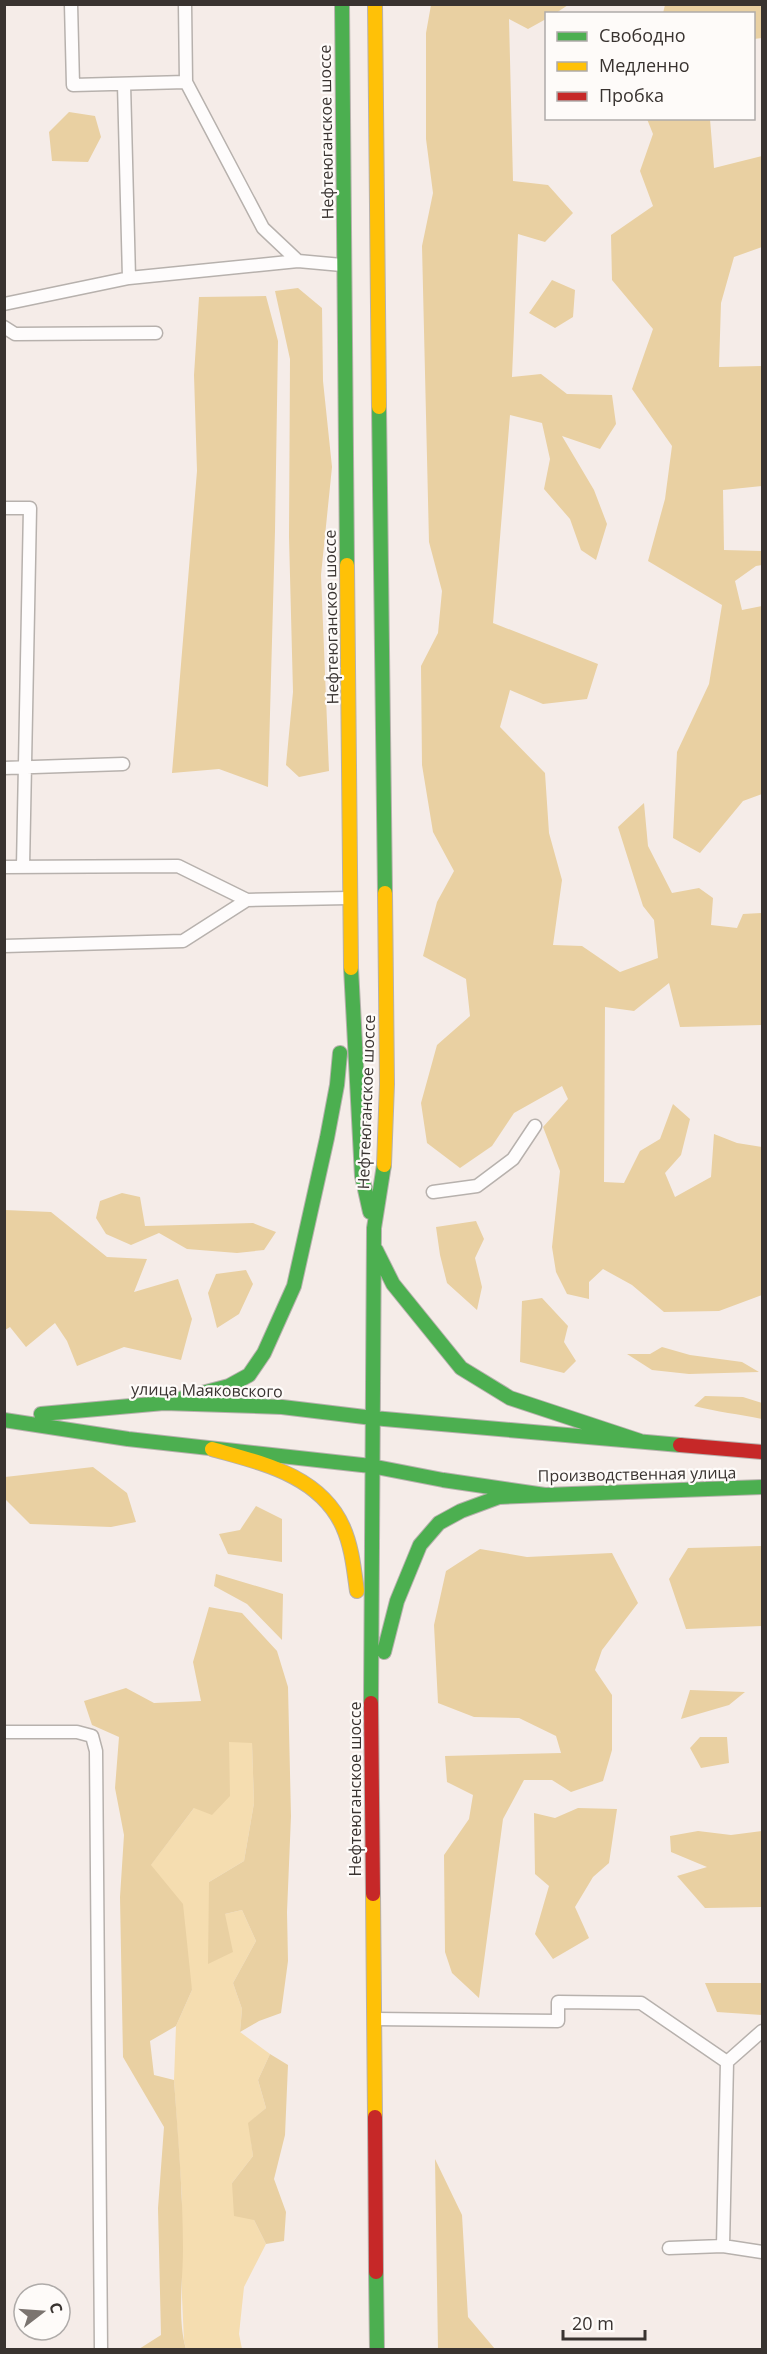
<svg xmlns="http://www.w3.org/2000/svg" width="767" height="2354" font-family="'Open Sans',sans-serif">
	<rect width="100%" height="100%" fill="#f5ece8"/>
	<!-- green -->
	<path fill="#f5ddb0" d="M229 1742H252L254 1803 244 1861 209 1882V1963L225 1914 242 1910 256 1941 233 1983 242 2009 240 2032 270 2054 258 2080 266 2108 249 2123 253 2156 232 2183 254 2220 266 2244 244 2287 239 2334 242 2349H186L184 2341 182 2297V2198L174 2080 176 2026 192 1990 150 1866 194 1808Z"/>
	<!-- forest -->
	<path fill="#e9d0a2" d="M431 5H568L556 13 546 14V19L528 29 509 19 513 181 548 185 573 213 545 242 518 234 512 377 541 374 567 394 612 395 616 424 600 449 562 436 594 490 607 524 596 560 581 550 570 519 544 489 550 459 542 423 510 415 493 623 598 664 587 699 543 704 510 690 500 727 545 773 549 833 562 880 553 945 582 946 620 972 658 958 654 920 643 906 618 827 644 803 648 846 672 893 699 888 713 898 711 925 737 928 743 914 761 913 762 905V1025L680 1027 669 983 634 1011 605 1007 604 1182 624 1183 640 1151 660 1139 673 1104 690 1119 681 1155 665 1173 675 1197 711 1177 714 1134 737 1143 762 1147V1295L719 1311 664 1312 632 1285 603 1269 589 1282V1299L567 1294 556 1272 552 1247 560 1171 543 1127 568 1099 562 1086 514 1113 492 1146 460 1168 427 1143 421 1103 437 1045 470 1016 466 979 423 956 437 902 454 871 433 832 422 765 421 666 438 633 442 591 429 542 422 246 433 193 426 139V33Z
		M665 5H762V38L754 39V14L663 13Z
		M69 112 95 116 101 137 88 162 52 161 49 132Z
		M647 119H710L714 168 762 156V247L734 257 721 303 719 367 762 366V495V486L723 490 724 550 762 551V565L756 566 735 581 742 610 762 606V794L743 801 700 853 673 838 677 752 709 684 722 605 648 561 665 499 672 446 632 389 653 329 612 280 611 235 653 206 640 171 653 134Z
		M552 280 575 290 573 317 555 328 529 313Z
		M298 288 322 308 323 381 332 467 321 575 329 771 299 777 286 765 293 692 289 537 290 359 275 291Z
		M266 296 278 341 275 531 268 787 219 769 172 773 197 471 194 375 199 297Z
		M122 1193 140 1197 145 1226 253 1223 276 1232 264 1250 237 1253 187 1249 159 1233 131 1245 106 1234 96 1218 100 1201Z
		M5 1210 51 1212 107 1257 147 1259 134 1292 178 1279 192 1319 181 1360 124 1347 77 1366 67 1341 55 1323 26 1347 10 1327 5 1330Z
		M476 1221 484 1239 475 1258 482 1287 477 1310 447 1283 440 1255 436 1227Z
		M246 1270 253 1284 239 1314 217 1328 208 1293 216 1274Z
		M542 1298 568 1326 564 1342 576 1361 564 1373 520 1362 522 1301Z
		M662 1347 690 1355 742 1362 759 1372 689 1374 652 1370 627 1354H650Z
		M705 1396 743 1397 762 1403V1419C739 1414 717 1412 694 1406Z
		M93 1467 127 1493 136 1522 111 1527 30 1524 5 1499V1477Z
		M256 1506 282 1519V1562L228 1554 219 1534 240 1530Z
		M762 1546V1626L686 1629 669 1579 688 1548Z
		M480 1549 527 1557 612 1553 638 1603 602 1650 595 1670 612 1695V1750L603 1781 571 1792 552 1780H524L503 1819 479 1998 452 1973 445 1952 444 1855 469 1819 473 1795 447 1782 445 1756 561 1753 556 1736 519 1718 474 1717 438 1703 434 1625 446 1571Z
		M216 1574 283 1594 282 1640 247 1604 214 1586Z
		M209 1607 242 1613 277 1651 288 1687 291 1816 287 1912 288 1961 281 2013 259 2021 240 2032 242 2009 233 1983 256 1941 242 1910 225 1914 233 1952 208 1964 209 1882 244 1861 254 1803 252 1743 229 1742 230 1796 212 1815 194 1808 151 1865 183 1904 192 1990 176 2026 150 2041 154 2075 174 2080C178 2136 183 2193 183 2249 183 2281 177 2318 186 2349H139L161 2335 158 2208 164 2127 123 2057 120 1897 124 1835 115 1788 119 1737 92 1725 84 1701 126 1688 154 1703 201 1701 193 1662Z
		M690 1690 745 1692 729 1705 681 1719Z
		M700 1737H727L729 1763 701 1768 690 1748Z
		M578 1808 617 1809 609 1863 593 1877 575 1907 589 1938 553 1959 535 1934 549 1886 535 1874 534 1813 555 1818Z
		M698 1831 731 1835 762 1831V1907L705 1908 677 1876 707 1867 671 1852 670 1836Z
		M705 1983H762V2015L717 2012Z
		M270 2054 288 2065 285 2135 274 2179 286 2212 284 2241 266 2244 254 2220 234 2216 232 2183 253 2156 248 2123 266 2108 258 2080Z
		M435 2159 462 2215 468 2317 495 2349H438Z"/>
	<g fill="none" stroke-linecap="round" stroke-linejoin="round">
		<defs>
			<path id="lane" d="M71 4 73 85 186 82
				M185 4 186 82 263 228 298 261 342 265
				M124 84 129 278
				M4 304 129 278 298 261
				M4 327 15 334 156 333
				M4 508H30L23 867
				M4 768 123 764
				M4 867 178 866 247 900 349 898
				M4 946 183 941 247 900
				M433 1192 477 1186 513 1159 535 1126
				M4 1732H77L92 1736 96 1751 101 2350
				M375 2019 558 2021V2002L641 2003 727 2062
				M723 2246 727 2062 762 2031
				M669 2248 723 2246 762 2252"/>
			<path id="fast" d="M342 4 347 565
				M379 407 385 893
				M351 968 362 1176 370 1212
				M376 1250 393 1284 461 1368 510 1398 640 1441
				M164 1403 229 1386 249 1375 264 1353 294 1286 327 1138 337 1085 340 1053
				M41 1414 164 1403 282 1407 373 1418 680 1445
				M4 1420 128 1439 371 1466 443 1480 545 1495 762 1487
				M384 1652 397 1601 420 1545 439 1523 461 1511 499 1497 545 1495
				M371 1703 374 1228 384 1165
				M376 2272 377 2350"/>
			<path id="slow" d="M375 4 379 407
				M347 565 351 968
				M384 1165 387 1084 385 893
				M212 1449C261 1463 320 1475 343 1527 352 1547 354 1570 357 1591
				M373 1894 375 2117"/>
			<path id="jam" d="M680 1445 762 1452
				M371 1703 373 1894
				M375 2117 376 2272"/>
		</defs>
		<!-- lane casing -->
		<use href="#lane" stroke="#b7b1ad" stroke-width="15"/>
		<!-- fast casing -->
		<use href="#fast" stroke="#b7b1ad" stroke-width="16"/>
		<!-- slow casing -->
		<use href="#slow" stroke="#b7b1ad" stroke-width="16"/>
		<!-- jam casing -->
		<use href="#jam" stroke="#b7b1ad" stroke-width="16"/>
		<!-- lane -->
		<use href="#lane" stroke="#fefcfc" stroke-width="12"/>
		<!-- fast -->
		<use href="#fast" stroke="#4caf50" stroke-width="14"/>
		<!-- slow -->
		<use href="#slow" stroke="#ffc107" stroke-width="14"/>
		<!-- jam -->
		<use href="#jam" stroke="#c62828" stroke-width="14"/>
	</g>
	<g text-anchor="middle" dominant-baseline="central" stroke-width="4.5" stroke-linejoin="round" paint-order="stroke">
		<!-- street labels -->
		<g font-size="16" fill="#393330" stroke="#fefbf9">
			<text transform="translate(326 132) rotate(-91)">Нефтеюганское шоссе</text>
			<text transform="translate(331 617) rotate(-91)">Нефтеюганское шоссе</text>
			<text transform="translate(366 1102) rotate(-88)">Нефтеюганское шоссе</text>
			<text transform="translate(207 1390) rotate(1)">улица Маяковского</text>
			<text transform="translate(637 1474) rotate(-1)">Производственная улица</text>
			<text transform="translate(355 1789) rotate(-90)">Нефтеюганское шоссе</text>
		</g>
	</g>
	<!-- border -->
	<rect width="767" height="2354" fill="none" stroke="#393330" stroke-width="12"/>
	<!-- legend -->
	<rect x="545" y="12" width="210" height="108" fill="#fefbf9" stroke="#afaba9" stroke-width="1.5"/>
	<rect x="557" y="32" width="30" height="9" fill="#4caf50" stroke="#afaba9" stroke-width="1.5"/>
	<text x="599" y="42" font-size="18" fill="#393330">Свободно</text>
	<rect x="557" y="62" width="30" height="9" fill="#ffc107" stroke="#afaba9" stroke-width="1.5"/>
	<text x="599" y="72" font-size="18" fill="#393330">Медленно</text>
	<rect x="557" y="92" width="30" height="9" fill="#c62828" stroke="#afaba9" stroke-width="1.5"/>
	<text x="599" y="102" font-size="18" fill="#393330">Пробка</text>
	<!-- north arrow -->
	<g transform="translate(42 2312) rotate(73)"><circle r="28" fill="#fefbf9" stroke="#afaba9" stroke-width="1.5"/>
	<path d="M0-4.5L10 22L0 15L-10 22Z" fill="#7b7470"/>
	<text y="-9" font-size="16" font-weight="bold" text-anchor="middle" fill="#393330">С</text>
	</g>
	<!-- scale -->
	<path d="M563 2330v9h82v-9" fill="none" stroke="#393330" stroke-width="3"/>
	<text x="572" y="2330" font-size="18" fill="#393330" stroke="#fefbf9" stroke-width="4.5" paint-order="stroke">20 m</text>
</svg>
